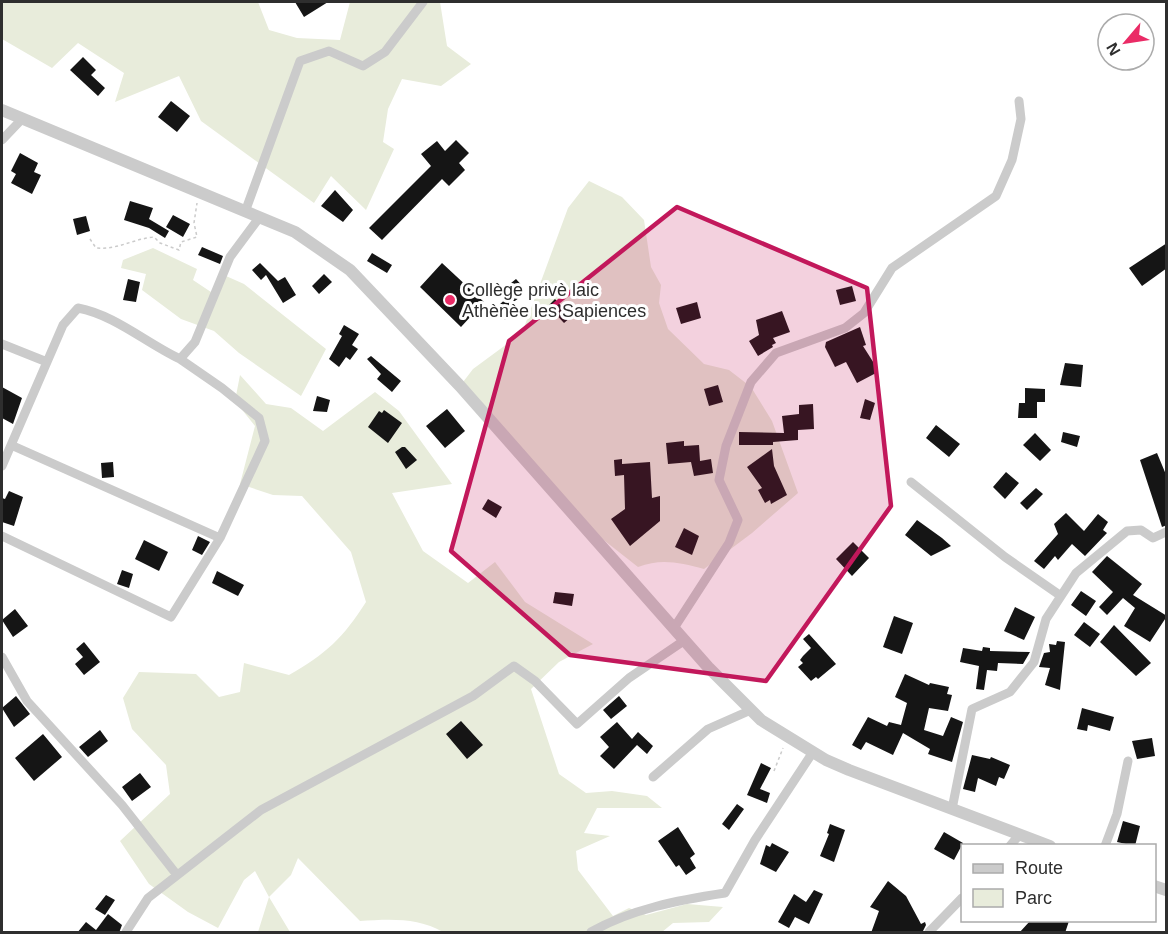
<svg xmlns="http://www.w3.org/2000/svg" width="1168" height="934" font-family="Arial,sans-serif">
	<rect width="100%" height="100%" fill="#fff"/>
	<!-- green -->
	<path fill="#e8ecdb" d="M2 2H258L269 30 297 38 340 40 350 2H440L447 46 471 64 441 86 402 79 388 109 383 142 394 149 366 210 331 176 314 203 201 121 179 76 115 102 124 73 78 43 52 68 2 39Z
		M589 181 622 197 644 220 651 267 661 285 659 303 668 329 704 364 729 370 751 387 772 421 798 493 752 533 704 569C680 563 662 558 638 567L582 523 460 386 473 369 522 333 568 208Z
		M153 248 197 269 193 280 214 294 226 276 244 284 326 349 301 396 239 353 214 331 181 319 142 290 146 274 121 268 123 260Z
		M240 375 266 404 291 408 323 431 375 392 399 411 452 484 392 493 423 551 468 583 495 562 525 602 593 644 559 662 531 689 559 774 586 793 612 791 647 796 662 808H597L584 833 610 836 576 851 578 870 613 916 629 908 646 915 687 904 723 907 709 922 673 923 662 932H443C418 917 388 919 360 921L298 858 291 875 269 897 290 932H258L269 897 255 871 244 880 218 928 188 912 149 884 120 841 170 794 166 765 132 729 123 698 139 672 196 674 219 697 240 692 244 663 289 675C325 655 344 637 366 602L351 552 302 496 273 495 240 484 255 426 235 401Z"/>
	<!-- building -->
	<path fill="#151515" d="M295 2H328L304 17Z
		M83 57 96 70 91 75 105 88 98 96 70 70Z
		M171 101 190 116 177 132 158 117Z
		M456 140 469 153 459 163 465 170 449 186 442 179 382 240 369 228 431 166 421 154 437 141 445 151Z
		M20 153 38 163 34 172 41 175 32 194 11 183 16 174 11 171Z
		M335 190 353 210 343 222 321 206Z
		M130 201 153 208 149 219 169 231 165 238 149 228 124 220Z
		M173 215 190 224 183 237 166 227Z
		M86 216 90 231 77 235 73 219Z
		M1167 243V268L1142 286 1129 268Z
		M202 247 223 256 220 264 198 255Z
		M372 253 392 265 387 273 367 261Z
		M260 263 278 281 285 277 296 295 283 303 266 275 261 280 252 270Z
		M442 263 484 302 461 327 420 287Z
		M324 274 332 282 319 294 312 286Z
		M128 279 140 282 136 302 123 300Z
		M516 279 525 289 518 295 519 298 505 308 511 314 505 320 497 311 487 316 511 294 506 287Z
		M852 286 856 301 840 305 836 290Z
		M555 299 571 317 564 323 548 306Z
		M697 302 701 318 681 324 676 308Z
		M782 311 790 332 773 338 776 343 772 345 773 347 758 356 749 341 759 335 756 320Z
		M344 325 359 334 352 345 358 349 350 360 346 357 339 367 329 359 342 336 339 334Z
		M860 327 866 345 863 346 877 368 874 370 876 373 857 383 846 362 835 367 825 347 826 342Z
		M371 356 401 381 392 392 377 379 381 374 367 359Z
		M1065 363 1083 365 1081 387 1060 385Z
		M718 385 723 402 709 406 704 389Z
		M2 387 22 398 13 424 2 418Z
		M1025 388 1045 389V402H1037V418H1018L1019 403H1025Z
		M317 396 330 400 327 412 313 411Z
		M865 399 875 403 870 420 860 418Z
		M813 404 814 429 798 430V440L773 442V445H739V432L784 433 782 416 799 414V405Z
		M447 409 465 431 445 448 426 426Z
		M384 410 402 423 388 443 368 427 379 411 382 413Z
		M936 425 960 444 949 457 926 438Z
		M1063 432 1080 436 1077 447 1061 442Z
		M1035 433 1051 450 1040 461 1023 445Z
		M684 441V446L699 445 700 461 711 459 713 473 694 476 691 462 668 464 666 443Z
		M402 447H405L417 460 406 469 395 452Z
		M772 449 774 466 787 495 771 504 770 500 765 503 758 490 762 488 747 467Z
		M1157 453 1167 477V525L1162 527 1140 460Z
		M622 459V464L650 462 652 498 660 496V521L630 546 611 519 625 509 624 475 615 476 614 460Z
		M113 462 114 477 102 478 101 463Z
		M1006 472 1019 483 1005 499 993 487Z
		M1036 488 1043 494 1027 510 1020 503Z
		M9 491 23 497 14 526 2 522V498L5 499Z
		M488 499 502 507 496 518 482 509Z
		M1066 513 1084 531 1098 514 1108 522 1103 530 1107 533 1085 556 1072 544 1058 560 1055 556 1044 569 1034 561 1058 534 1054 524Z
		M917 520 942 538 951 546 931 556 905 535Z
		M684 528 699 536 692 555 675 547Z
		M198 536 210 542 202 555 192 550Z
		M144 540 168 552 159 571 135 559Z
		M853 542 869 558 852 576 836 559Z
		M1107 556 1142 584 1133 595 1167 616 1150 642 1124 626 1135 608 1123 598 1107 615 1099 607 1113 592 1092 572Z
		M122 570 133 574 129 588 117 584Z
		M217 571 244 585 238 596 212 583Z
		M1081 591 1096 601 1086 616 1071 605Z
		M555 592 574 594 572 606 553 603Z
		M1015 607 1035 617 1024 640 1004 631Z
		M15 609 28 626 13 637 2 620Z
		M894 616 913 623 902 654 883 647Z
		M1084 622 1100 634 1090 647 1074 635Z
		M1114 625 1151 663 1136 676 1100 642Z
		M809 634 836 664 818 679 816 677 811 681 798 667 803 663 800 660 803 656 811 648 803 639Z
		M1057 641 1065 642 1060 690 1045 685 1050 668 1039 667 1044 653 1050 652 1049 644 1056 645Z
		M84 642 100 662 84 675 75 664 83 657 76 649Z
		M983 647 990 648V651L1030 652 1023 664 998 663 997 671 987 670 984 690 976 689 979 666 960 662 963 648 982 651Z
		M905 674 929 685 930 683 949 687 947 694 952 695 948 711 929 708 924 730 943 736 951 717 963 722 952 762 928 754 930 749 903 733 893 755 866 742 861 750 852 745 868 717 887 726 889 722 901 725 907 703 895 697Z
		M16 696 30 714 14 727 2 708Z
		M619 696 627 706 611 719 603 710Z
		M1082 708 1114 717 1110 731 1088 725 1087 731 1077 729Z
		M461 721 483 745 467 759 446 734Z
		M617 722 632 739 638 732 653 746 647 754 637 745 614 769 600 756 609 747 600 737Z
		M100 730 108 741 88 757 79 747Z
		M43 734 62 757 34 781 15 758Z
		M1152 738 1155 756 1137 759 1132 741Z
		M972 755 990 759 991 757 1010 765 1004 779 999 777 996 786 978 778 975 792 963 789Z
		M761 763 771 768 760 789 770 793 767 803 747 795Z
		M140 773 151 787 132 801 122 787Z
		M737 804 744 809 729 830 722 824Z
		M1123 821 1140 826 1135 846 1117 842Z
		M830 824 845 830 834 862 820 856 829 834 827 833Z
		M678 827 695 854 690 858 696 868 686 875 679 865 676 867 658 841Z
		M944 832 963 843 954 860 934 849Z
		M772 843 789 852 776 872 760 864 766 845 770 847Z
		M888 881 906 896 921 924 925 922 926 925 922 933H871L879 911 870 907Z
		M814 890 823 894 809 924 795 917 789 928 778 922 794 894 806 902Z
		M106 895 115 900 105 915 95 909Z
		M108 914 122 925 119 933H77L86 922 96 930Z
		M1030 921H1069L1065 933H1019Z"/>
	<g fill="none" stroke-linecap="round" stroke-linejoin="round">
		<!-- path -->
		<path stroke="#cbcbcb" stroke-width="1.5" stroke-dasharray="3 3" stroke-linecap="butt" d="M90 239 96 248C117 250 133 239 154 237L160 243 179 250 181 242 197 237 194 223 197 203
			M774 771 783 748"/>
		<!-- minor -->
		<path stroke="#cbcbcb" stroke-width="9" d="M2 140 22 119
			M245 212 300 61 329 51 363 66 385 52 423 2
			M2 344 47 362
			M11 445 220 538
			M2 466 63 325 78 308C115 315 146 343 180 359L195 342 230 257 259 218
			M911 482 1005 557 1061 596
			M2 536 171 617 220 538 265 441 259 418 222 388 180 359
			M674 628 729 543 738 520 719 480 726 446 751 382 776 353 845 328 864 313 892 268 996 196 1012 160 1021 119 1019 101
			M2 657 27 701 122 805 177 875
			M653 777 708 729 751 710
			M952 809 972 709 1010 692 1034 662 1046 619 1076 573 1127 531 1141 530 1153 538 1166 532
			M1010 846 1020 834
			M1105 846 1117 814 1128 761
			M126 932 148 898 261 810 473 696 514 666 535 681 577 724 629 678 685 640
			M591 932C631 909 679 900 725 893L755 840 813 752
			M929 932 962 898"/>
		<!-- tertiary -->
		<path stroke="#cbcbcb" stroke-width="12" d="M2 110 295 232 350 270 460 386 708 667 761 720 826 760 849 770 1050 846
			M1154 886 1166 890"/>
	</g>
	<!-- marked area -->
	<path fill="#c2185b" fill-opacity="0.2" stroke="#c2185b" stroke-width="4.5" stroke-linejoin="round" d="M677 207 867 288 891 506 766 681 570 655 451 551 509 341Z"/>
	<!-- markers -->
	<circle fill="#ea2b66" stroke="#fff" stroke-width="2" cx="450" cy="300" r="6"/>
	<g text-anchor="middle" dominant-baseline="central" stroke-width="6" stroke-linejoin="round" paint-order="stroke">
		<!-- poi labels -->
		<g font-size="18" fill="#2e2e2e" stroke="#fff" text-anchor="start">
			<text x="462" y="290">Collège privè laic<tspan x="462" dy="21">Athènèe les Sapiences</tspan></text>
		</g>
	</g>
	<!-- border -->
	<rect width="1168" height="934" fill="none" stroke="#2e2e2e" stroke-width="6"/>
	<!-- legend -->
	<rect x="961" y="844" width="195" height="78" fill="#ffffff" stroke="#ababab" stroke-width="1.5"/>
	<rect x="973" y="864" width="30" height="9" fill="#cbcbcb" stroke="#ababab" stroke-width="1.5"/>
	<text x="1015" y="874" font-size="18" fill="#2e2e2e">Route</text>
	<rect x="973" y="889" width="30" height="18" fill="#e8ecdb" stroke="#ababab" stroke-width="1.5"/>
	<text x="1015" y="904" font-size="18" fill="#2e2e2e">Parc</text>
	<!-- north arrow -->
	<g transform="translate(1126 42) rotate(241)"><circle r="28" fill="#ffffff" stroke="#ababab" stroke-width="1.5"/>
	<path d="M0-4.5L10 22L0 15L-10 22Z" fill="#ea2b66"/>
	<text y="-9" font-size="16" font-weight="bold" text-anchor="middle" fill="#2e2e2e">N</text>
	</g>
</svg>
